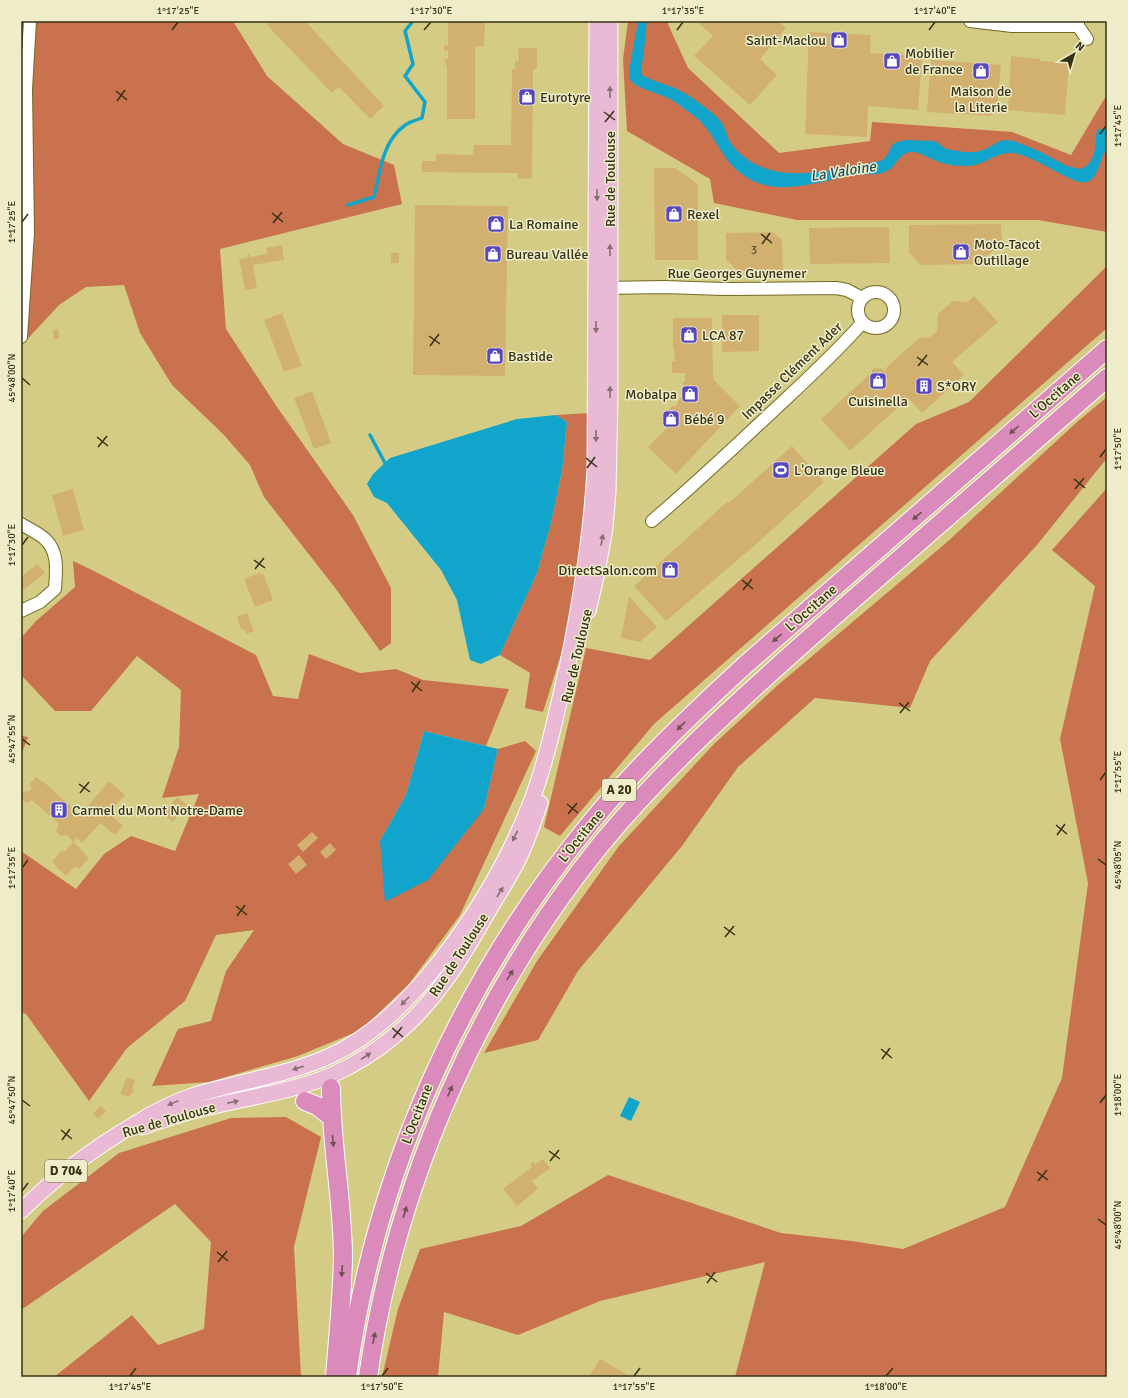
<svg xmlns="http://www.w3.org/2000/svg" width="1128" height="1398" font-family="Signika,sans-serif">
	<rect width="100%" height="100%" fill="#d4cc85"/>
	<!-- forest -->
	<path fill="#ca724d" d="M21 21H233L267 76 343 144 394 165 402 204 220 249 226 329 277 407 353 515 391 588V643L380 651 336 589 264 497 250 465 224 435 172 385 140 333 124 285 86 287 59 305 21 346Z
		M628 21H669L668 24 688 68 779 153 870 141 872 122 1012 132 1071 155 1106 96 1107 86V232L1038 220H797L714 203 710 179 627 131 623 59Z
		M1107 266V328L654 724 560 836 544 827 586 648 650 660 916 424 969 402Z
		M1107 397V458L1037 545 930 661 910 708 815 698 738 767 682 846 578 971 538 1040 484 1053 537 961 619 846 714 744 778 685 946 543 1077 422Z
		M590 413 585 536 567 635 543 712 525 708 530 673 500 655 537 573 551 523 562 471 567 422 556 415Z
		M1107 488V1377H735L765 1262 600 1301 518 1335 444 1312 438 1377H382L398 1309 420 1249 521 1226 608 1175 781 1233 852 1241 903 1249 1005 1207 1062 1078 1088 883 1060 739 1095 586 1052 550Z
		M73 561 92 570 256 655 273 696 298 699 309 654 360 673 396 669 423 680 509 689 486 746 424 731 406 795 380 841 484 809 498 749 525 741 536 751 460 915 409 984 361 1030 298 1056 209 1082 152 1086 178 1029 211 1021 226 971 254 930 216 935 185 1001 127 1048 89 1101 26 1014 21 1012V851L76 889 104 854 131 836 175 851 199 794 162 798 179 747 181 690 137 656 91 711H55L23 677H21V638L36 621 75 587Z
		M21 736 28 737 21 755Z
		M286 1117 321 1137 294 1247 301 1377H54L132 1315 158 1345 204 1329 211 1242 175 1204 21 1310V1237L43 1211 119 1153 231 1118Z"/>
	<!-- water -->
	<path fill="#11a5cc" d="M638 21H647L643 59 641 67 642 75C653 81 664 84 675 88 688 94 701 104 711 112 716 116 720 120 723 125 727 132 728 142 734 147 770 190 834 169 880 161L884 159 888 154 892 145 897 142 906 140 935 141 946 149 964 152H976L986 149 1000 141 1006 140 1014 141 1041 152 1067 166 1080 169C1097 164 1095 144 1097 130L1107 128C1107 134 1108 141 1107 146 1106 150 1104 154 1102 157 1099 166 1097 178 1087 182 1073 187 1031 151 1009 153 993 154 981 167 966 166 956 166 948 165 939 162 930 159 920 151 910 152 898 154 896 168 885 172 875 176 862 173 852 175 819 182 777 197 746 177 722 162 718 139 700 121 695 116 689 112 683 108 679 104 674 101 668 98 660 94 637 88 632 82 629 79 629 76 629 71Z
		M556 415 567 422 562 471 551 523 537 573 500 655 481 664 470 660 457 600 441 570 387 503 374 497 367 484 373 474 390 458 517 419Z
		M424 731 498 749 484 809 428 880 385 902 380 841 406 795Z
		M629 1097 640 1102 631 1121 620 1116Z"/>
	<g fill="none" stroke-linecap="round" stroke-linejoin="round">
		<!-- stream -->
		<path stroke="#11a5cc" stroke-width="3.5" d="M348 205 374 197C380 173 382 142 404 126 409 122 416 120 422 118L425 102 405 76 413 64 405 31 413 21
			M370 435 385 463"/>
	</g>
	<!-- building -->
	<path fill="#d2b170" d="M271 21H305L384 106 370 119 339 87 332 93 267 25Z
		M448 21H485L484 46 475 47V119H447V65H445V59H448V51H444V45H448Z
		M696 21H778L786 28 760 59 777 75 750 105 694 56 713 36Z
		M809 32 871 35 870 53 922 56 918 110 868 106 867 137 805 134Z
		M518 48H537V69H533L532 178 518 179V173L422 172V161H436V154L473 155 474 145H511L512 69H515V61H519Z
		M1011 56 1040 59V61L1069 63 1065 115 1008 110Z
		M931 60 1001 65 997 112 990 116 927 112Z
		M654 168H675L698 184V260H655Z
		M415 205 508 206 505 376 413 375Z
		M1001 224 1002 242 978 264 921 265 909 253V225Z
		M889 227 890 263 810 264 809 228Z
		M773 232 782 240 783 270 738 271 726 260V233Z
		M282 245 284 260 253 265 257 288 245 290 239 259 248 258 247 255 250 254V257L267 254 266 248Z
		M391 253H399V263H391Z
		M974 296 998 322 952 362 964 375 922 413 908 398 850 451 821 419 872 372V370L875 368 883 369 886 372V368L919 338 930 337 937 331 938 314 953 301 968 302Z
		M282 313 302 366 284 372 264 320Z
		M722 315H759V351L722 352Z
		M673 318H712L713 379 740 406 676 474 648 447 668 427 660 419 673 405 675 407 683 394V382H685V373H672V361H675L674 349H673Z
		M58 329 59 339H54L53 330Z
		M312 391 331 443 314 449 294 398Z
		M792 446 824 482 762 539 666 621 634 586 728 501 729 503Z
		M73 489 84 530 63 536 52 495Z
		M37 564 45 573 21 592V577Z
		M259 573 264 575 273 600 255 607 244 579Z
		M629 596 657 627 640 642 621 638Z
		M247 613 254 631 246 634 245 630 241 629 237 617Z
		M36 777 44 783V782L80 815 109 781 125 795 109 813 123 826 115 835 100 823 82 843 77 838 74 842 66 835 62 836 58 834 56 830 59 824 32 800 27 803 22 800 21 796 23 792 29 791 32 788 29 785Z
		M177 797 187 805 173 822 163 814Z
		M312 832 318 838 303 852 297 845Z
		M73 842 86 854 85 855 89 858 79 869 75 866 66 876 55 866 56 865 52 862 62 850 64 852Z
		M330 843 336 850 326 859 320 852Z
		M299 855 307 865 296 874 288 864Z
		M127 1077 135 1080 132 1090H134L133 1093H131L129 1097 120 1094Z
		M101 1106 106 1111 98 1119 93 1113Z
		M543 1159 550 1168 532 1181 538 1189 517 1206 503 1189 532 1167 530 1164 533 1162 535 1164Z
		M600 1359 631 1377H589Z"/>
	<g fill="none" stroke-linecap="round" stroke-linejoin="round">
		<defs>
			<path id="minor" d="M970 21 1012 26H1078V21
				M1078 26 1087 39
				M602 288 664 287 724 289 836 288 847 290 862 298
				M858 310a18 18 0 1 1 36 0a18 18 0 1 1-36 0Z
				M21 337 28 233 26 89 30 21
				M652 521C693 486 732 449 772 412 803 383 835 354 863 322
				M21 524C29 529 39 533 46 540 59 553 56 572 55 589L40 602 21 611"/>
			<path id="major" d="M588 611 597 573 605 528 608 492 610 397V21
				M142 1127C161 1121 179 1114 197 1110 242 1098 289 1093 332 1075 377 1055 417 1021 445 981 460 961 472 939 485 917 493 902 503 888 511 873 524 851 532 826 540 803
				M21 1211C55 1177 94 1148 135 1124 154 1112 173 1102 195 1095 240 1081 289 1075 332 1055 376 1034 410 999 440 961 478 912 511 855 533 797 548 755 557 711 567 668 581 601 591 538 595 470L597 21"/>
			<path id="highway" d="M331 1088C331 1145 343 1202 343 1258 342 1298 338 1338 335 1377
				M305 1101 317 1106 331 1117
				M347 1377C375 1172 460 981 592 821 638 765 691 715 744 666L1107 349
				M368 1377C396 1182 478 996 602 843 673 757 758 684 841 610 930 533 1018 455 1107 378"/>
		</defs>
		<!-- minor casing -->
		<use href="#minor" stroke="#726a22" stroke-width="14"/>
		<!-- major casing -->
		<use href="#major" stroke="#fff" stroke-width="17"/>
		<!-- highway casing -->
		<use href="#highway" stroke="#fff" stroke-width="20"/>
		<!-- minor -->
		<use href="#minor" stroke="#fff" stroke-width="12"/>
		<!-- major -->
		<use href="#major" stroke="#e9b9d6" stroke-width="15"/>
		<!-- highway -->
		<use href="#highway" stroke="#da8bbb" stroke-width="18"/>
	</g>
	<!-- one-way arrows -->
	<defs><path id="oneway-solid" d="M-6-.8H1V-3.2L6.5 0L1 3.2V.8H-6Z"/></defs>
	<g fill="#866f6c">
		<use href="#oneway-solid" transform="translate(610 92) rotate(-91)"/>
		<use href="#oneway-solid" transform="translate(597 195) rotate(90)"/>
		<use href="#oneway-solid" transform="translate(610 250) rotate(-90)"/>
		<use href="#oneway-solid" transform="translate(596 327) rotate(90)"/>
		<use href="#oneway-solid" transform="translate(610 392) rotate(-90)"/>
		<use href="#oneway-solid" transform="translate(596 436) rotate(90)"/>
		<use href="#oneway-solid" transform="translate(602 540) rotate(-80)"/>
		<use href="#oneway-solid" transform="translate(515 836) rotate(115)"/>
		<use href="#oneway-solid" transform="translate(500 892) rotate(-59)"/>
		<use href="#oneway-solid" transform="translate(405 1001) rotate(134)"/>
		<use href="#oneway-solid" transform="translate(366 1056) rotate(-33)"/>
		<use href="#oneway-solid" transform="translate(298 1068) rotate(163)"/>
		<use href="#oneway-solid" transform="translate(233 1102) rotate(-12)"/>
		<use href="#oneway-solid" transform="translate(173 1103) rotate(158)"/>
	</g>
	<g fill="#6f514f">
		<use href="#oneway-solid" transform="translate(1014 430) rotate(139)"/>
		<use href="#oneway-solid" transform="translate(917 516) rotate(139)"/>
		<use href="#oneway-solid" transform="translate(777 638) rotate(139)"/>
		<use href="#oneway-solid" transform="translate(681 726) rotate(136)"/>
		<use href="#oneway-solid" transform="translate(510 975) rotate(-58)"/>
		<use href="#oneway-solid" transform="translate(450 1091) rotate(-67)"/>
		<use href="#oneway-solid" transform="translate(333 1141) rotate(85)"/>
		<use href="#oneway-solid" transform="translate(405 1212) rotate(-73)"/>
		<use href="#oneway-solid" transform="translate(342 1271) rotate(93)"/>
		<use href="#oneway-solid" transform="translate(374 1338) rotate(-79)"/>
	</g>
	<!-- ticks -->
	<path fill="none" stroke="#353215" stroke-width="1.5" d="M172 30 178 22M424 30 431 22M677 30 683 22M929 30 935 22M116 91 127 100M117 101 125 90M604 112 615 120M605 122 614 111M1100 134 1106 126M272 213 283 222M22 222 28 214M273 223 282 212M761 234 772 243M762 244 770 233M429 336 440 344M430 346 439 334M917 357 928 365M918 366 927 355M22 378 30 385M97 437 108 446M98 447 107 436M1100 457 1106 449M586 458 597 467M587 468 595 457M1074 479 1085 488M1075 489 1084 478M22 545 28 537M254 560 265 568M255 569 264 558M742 580 753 589M743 590 752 579M411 682 422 691M412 692 420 681M899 703 910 711M900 713 909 702M22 739 30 745M1100 780 1106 772M79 784 90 792M80 793 89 782M567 804 578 813M568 814 577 803M1056 825 1067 834M1057 835 1065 824M1098 859 1106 865M22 868 28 860M236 906 247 915M237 916 245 905M724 927 735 935M725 937 734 926M392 1028 403 1037M393 1038 402 1027M881 1049 892 1058M882 1059 890 1048M22 1100 30 1106M1100 1103 1106 1095M61 1130 72 1139M62 1140 70 1129M549 1151 560 1159M550 1161 559 1150M1037 1172 1048 1180M1038 1181 1047 1170M22 1191 28 1183M1098 1219 1106 1225M217 1252 228 1261M218 1262 227 1251M706 1273 717 1282M707 1283 715 1272M130 1376 136 1368M382 1376 388 1368M634 1376 640 1368M886 1376 893 1368"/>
	<!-- icons -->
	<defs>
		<symbol id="shop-square" viewBox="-11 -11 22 22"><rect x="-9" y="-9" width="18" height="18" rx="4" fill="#5748c0" stroke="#efecc9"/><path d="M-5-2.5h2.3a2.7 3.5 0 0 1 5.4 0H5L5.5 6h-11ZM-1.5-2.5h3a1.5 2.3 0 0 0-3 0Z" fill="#fff"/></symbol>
		<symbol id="building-square" viewBox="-11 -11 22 22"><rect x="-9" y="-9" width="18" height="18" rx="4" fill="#5748c0" stroke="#efecc9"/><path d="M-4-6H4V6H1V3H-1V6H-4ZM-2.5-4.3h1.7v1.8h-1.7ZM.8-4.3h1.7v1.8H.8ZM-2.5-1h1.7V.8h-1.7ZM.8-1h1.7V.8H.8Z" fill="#fff"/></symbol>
		<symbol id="stadium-square" viewBox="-11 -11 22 22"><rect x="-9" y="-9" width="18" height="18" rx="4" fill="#5748c0" stroke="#efecc9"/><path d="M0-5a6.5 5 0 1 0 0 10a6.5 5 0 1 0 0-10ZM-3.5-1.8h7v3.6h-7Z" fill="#fff"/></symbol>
	</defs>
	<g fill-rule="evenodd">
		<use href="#shop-square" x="829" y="30" width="20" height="20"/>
		<use href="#shop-square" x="882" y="51" width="20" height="20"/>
		<use href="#shop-square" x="971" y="61" width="20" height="20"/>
		<use href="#shop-square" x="517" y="87" width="20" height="20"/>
		<use href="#shop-square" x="664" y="204" width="20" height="20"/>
		<use href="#shop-square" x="486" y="214" width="20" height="20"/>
		<use href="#shop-square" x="951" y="242" width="20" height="20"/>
		<use href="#shop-square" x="483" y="244" width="20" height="20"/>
		<use href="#shop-square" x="679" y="325" width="20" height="20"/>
		<use href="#shop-square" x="485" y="346" width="20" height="20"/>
		<use href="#shop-square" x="868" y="371" width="20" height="20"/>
		<use href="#building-square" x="914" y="376" width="20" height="20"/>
		<use href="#shop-square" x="680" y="384" width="20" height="20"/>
		<use href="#shop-square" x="661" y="409" width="20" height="20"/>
		<use href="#stadium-square" x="771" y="460" width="20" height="20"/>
		<use href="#shop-square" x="660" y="560" width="20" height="20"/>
		<use href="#building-square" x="49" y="800" width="20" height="20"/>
	</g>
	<g text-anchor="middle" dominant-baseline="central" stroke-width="3" stroke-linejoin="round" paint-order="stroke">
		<!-- number labels -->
		<g font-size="12" fill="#5c522c">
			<text x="754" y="250">3</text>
		</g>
		<!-- shield labels -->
		<g fill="#efecc9" stroke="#6d6a4b" stroke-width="1">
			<rect x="602" y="779" width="34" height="22" rx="3"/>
			<rect x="45" y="1160" width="42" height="22" rx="3"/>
		</g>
		<g font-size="13" font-weight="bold" fill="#353215">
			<text x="619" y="790">A 20</text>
			<text x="66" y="1171">D 704</text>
		</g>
		<!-- poi labels -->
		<g font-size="14" fill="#353215" stroke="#efecc9" text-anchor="start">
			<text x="826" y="40" text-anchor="end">Saint-Maclou</text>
			<text x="905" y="53">Mobilier<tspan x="905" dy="16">de France</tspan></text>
			<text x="981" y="91" text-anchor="middle">Maison de<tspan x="981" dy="16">la Literie</tspan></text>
			<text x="540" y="97">Eurotyre</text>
			<text x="687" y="214">Rexel</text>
			<text x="509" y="224">La Romaine</text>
			<text x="974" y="244">Moto-Tacot<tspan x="974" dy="16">Outillage</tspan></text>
			<text x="506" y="254">Bureau Vallée</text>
			<text x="702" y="335">LCA 87</text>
			<text x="508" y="356">Bastide</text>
			<text x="937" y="386">S*ORY</text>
			<text x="677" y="394" text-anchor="end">Mobalpa</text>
			<text x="878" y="401" text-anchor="middle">Cuisinella</text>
			<text x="684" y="419">Bébé 9</text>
			<text x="794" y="470">L'Orange Bleue</text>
			<text x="657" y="570" text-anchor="end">DirectSalon.com</text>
			<text x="72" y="810">Carmel du Mont Notre-Dame</text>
		</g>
		<!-- street labels -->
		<g font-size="14" fill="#353215" stroke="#efecc9">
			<text transform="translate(610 179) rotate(-90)">Rue de Toulouse</text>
			<text x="737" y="273">Rue Georges Guynemer</text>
			<text transform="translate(792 371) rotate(-44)">Impasse Clément Ader</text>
			<text transform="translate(1055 395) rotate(-41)">L'Occitane</text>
			<text transform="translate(811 608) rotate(-41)">L'Occitane</text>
			<text transform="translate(577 656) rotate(-77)">Rue de Toulouse</text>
			<text transform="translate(581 836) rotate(-51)">L'Occitane</text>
			<text transform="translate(459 955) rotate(-57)">Rue de Toulouse</text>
			<text transform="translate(417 1114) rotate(-69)">L'Occitane</text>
			<text transform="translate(169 1120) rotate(-16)">Rue de Toulouse</text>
		</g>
		<!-- water labels -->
		<g font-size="15" font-style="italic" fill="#1e5263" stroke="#efecc9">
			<text transform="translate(843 171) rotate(-9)">La Valoine</text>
		</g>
	</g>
	<!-- border -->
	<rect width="1128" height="1398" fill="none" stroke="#efecc9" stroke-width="44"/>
	<!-- north arrow -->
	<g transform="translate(1074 54) rotate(38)" stroke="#efecc9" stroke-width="3" paint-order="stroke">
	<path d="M0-3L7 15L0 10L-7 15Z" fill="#353215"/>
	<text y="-6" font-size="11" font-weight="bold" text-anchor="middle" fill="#353215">N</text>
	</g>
	<rect x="22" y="22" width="1084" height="1354" fill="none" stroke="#353215" stroke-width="1.5"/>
	<g font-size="10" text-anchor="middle" fill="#353215">
		<text x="178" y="14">1°17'25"E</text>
		<text x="431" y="14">1°17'30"E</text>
		<text x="683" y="14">1°17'35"E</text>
		<text x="935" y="14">1°17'40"E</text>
		<text transform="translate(1117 126) rotate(-90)" y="4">1°17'45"E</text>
		<text transform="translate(11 222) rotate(-90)" y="4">1°17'25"E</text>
		<text transform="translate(11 378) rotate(-90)" y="4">45°48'00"N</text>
		<text transform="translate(1117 449) rotate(-90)" y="4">1°17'50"E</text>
		<text transform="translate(11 545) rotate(-90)" y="4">1°17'30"E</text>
		<text transform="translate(11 739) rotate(-90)" y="4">45°47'55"N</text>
		<text transform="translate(1117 772) rotate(-90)" y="4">1°17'55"E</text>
		<text transform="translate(1117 865) rotate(-90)" y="4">45°48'05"N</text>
		<text transform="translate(11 868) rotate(-90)" y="4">1°17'35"E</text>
		<text transform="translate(1117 1095) rotate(-90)" y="4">1°18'00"E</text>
		<text transform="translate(11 1100) rotate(-90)" y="4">45°47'50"N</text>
		<text transform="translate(11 1191) rotate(-90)" y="4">1°17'40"E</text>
		<text transform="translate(1117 1225) rotate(-90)" y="4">45°48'00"N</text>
		<text x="130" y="1390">1°17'45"E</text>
		<text x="382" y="1390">1°17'50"E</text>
		<text x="634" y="1390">1°17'55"E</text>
		<text x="886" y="1390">1°18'00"E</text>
	</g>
</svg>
